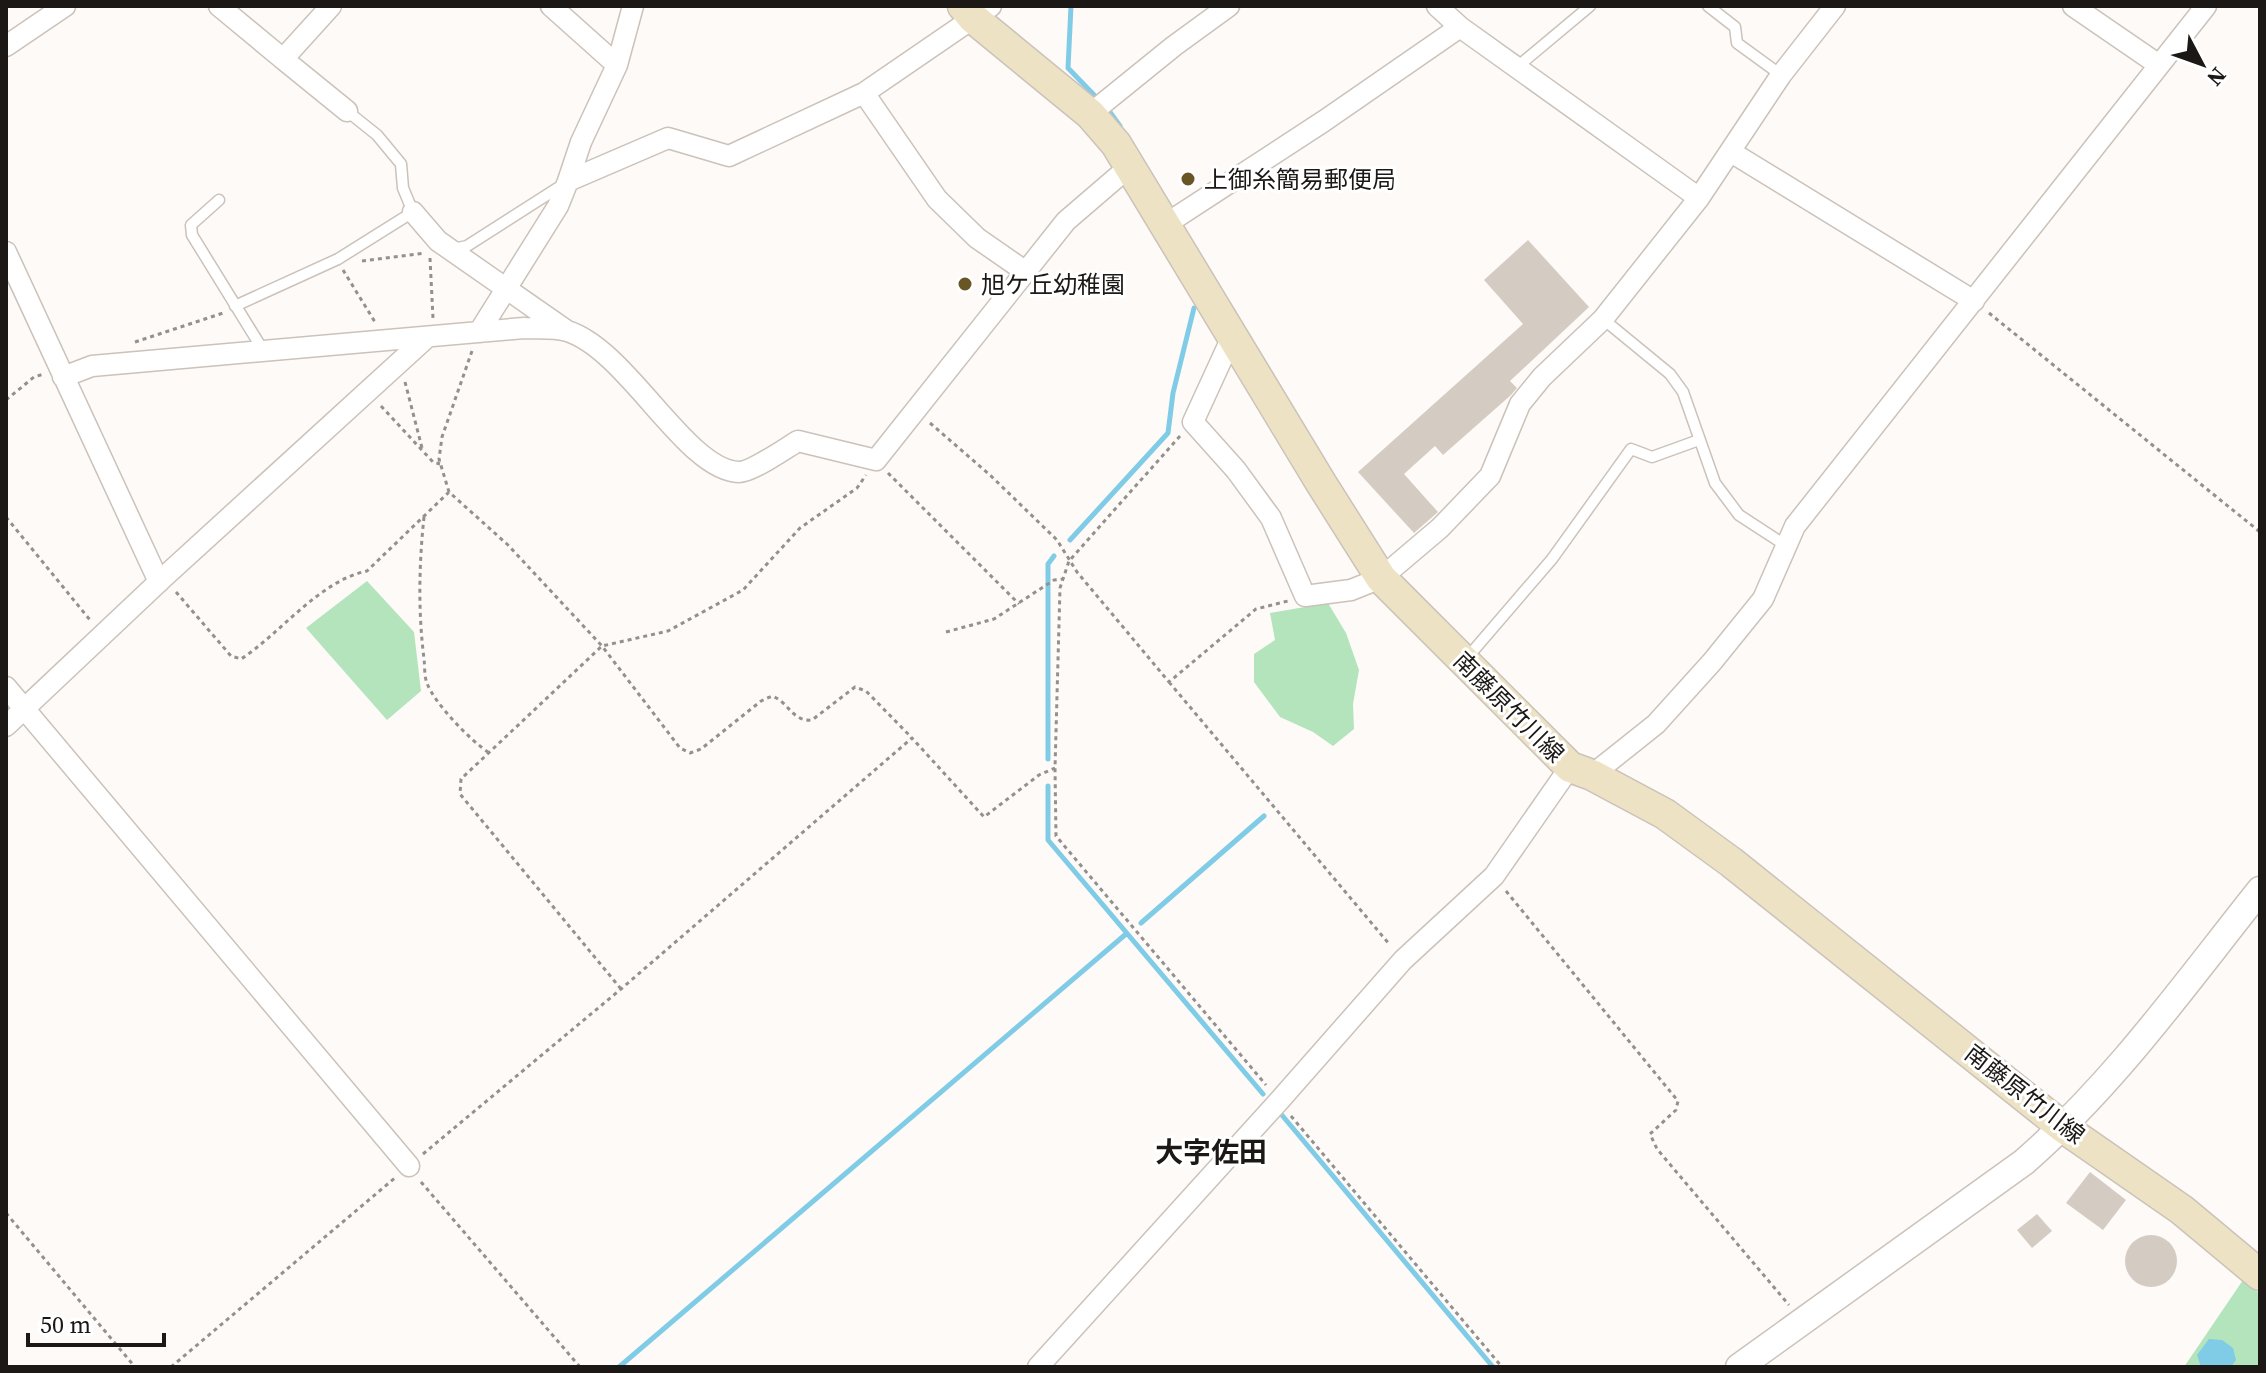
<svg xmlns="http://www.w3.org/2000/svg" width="2266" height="1373" font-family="'Source Serif 4','Noto Sans JP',serif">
	<rect width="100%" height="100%" fill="#fefaf7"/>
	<!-- green -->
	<path fill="#b3e4bc" d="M367 581 414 632 421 691 387 720 306 628Z
		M1328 603 1346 633 1359 670 1353 704 1354 729 1333 746 1313 732 1280 717 1254 682V654L1275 640 1270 613Z
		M2243 1280 2260 1294V1367H2184Z"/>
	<!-- water -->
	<path fill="#80cce7" d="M2209 1339 2222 1340 2233 1348 2236 1360 2231 1367H2201L2197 1355Z"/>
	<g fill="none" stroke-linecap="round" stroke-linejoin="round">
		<!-- stream -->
		<path stroke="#80cce7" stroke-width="5" d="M1071 6 1068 68 1096 97
			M1107 108 1120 126
			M1070 540 1168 433 1173 393 1194 308
			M1048 759V564L1054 556
			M1048 786V840L1263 1094
			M1141 923 1264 816
			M1281 1114 1493 1367
			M619 1367 1126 934"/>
	</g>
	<!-- building -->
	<path fill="#d4cbc2" d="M1528 240 1589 307 1510 381 1517 388 1511 395 1443 455 1435 446 1404 474 1438 512 1414 533 1358 472 1523 324 1484 280Z
		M2090 1172 2126 1200 2103 1230 2066 1203Z
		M2037 1214 2052 1231 2032 1248 2017 1230Z
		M2125 1261a26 26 0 1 1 52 0a26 26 0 1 1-52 0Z"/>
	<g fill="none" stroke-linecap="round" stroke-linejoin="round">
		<defs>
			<path id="service" d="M1708 6 1735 27 1737 43 1781 75
				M1517 67 1590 6
				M219 200 191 225 192 235 263 350
				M453 249 467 246 564 184
				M235 306 338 259 413 212 403 188 401 164 377 135 347 111
				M1603 319 1670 374 1683 392 1715 483 1739 515 1785 545
				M1467 658 1552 559 1631 449 1652 457 1699 440"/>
			<path id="minor" d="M219 6 283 59 331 6
				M551 6 617 65
				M1437 6 1460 27
				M2073 6 2159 65
				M6 46 65 6
				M283 59 347 111
				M864 93 937 199 977 238 1026 272
				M1090 114 1174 46 1229 6
				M1731 152 1974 301
				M568 181 581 142 617 65 633 6
				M413 212 438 241 567 331
				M1166 224 1324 121 1460 27 1699 198
				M6 252 159 582
				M479 332 558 206 568 181 668 138 729 156 864 93 991 6
				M1232 337 1193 422 1236 470 1271 518 1305 596 1351 590 1381 578 1440 528 1490 476 1520 404 1542 377 1603 319 1699 198 1781 75 1835 6
				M63 377 92 366 524 328C537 329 554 327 567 331 627 349 686 471 739 472 752 472 786 448 798 441L876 460 1066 221 1130 166
				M6 687 409 1166
				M6 726 164 577 425 339
				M1592 775 1656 724 1712 662 1763 599 1795 526 2206 6
				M1038 1367 1279 1101 1403 960 1494 876 1570 767"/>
			<path id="tertiary" d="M1739 1367 2024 1162C2115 1083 2185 984 2260 890"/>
			<path id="secondary" d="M963 6 973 18 1090 114 1116 144 1321 483 1381 578 1570 767 1592 775 1665 814 1731 862 2064 1128 2182 1210 2260 1275"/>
		</defs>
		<!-- service casing -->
		<use href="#service" stroke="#cbc2ba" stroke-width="13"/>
		<!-- minor casing -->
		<use href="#minor" stroke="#cbc2ba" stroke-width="23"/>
		<!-- tertiary casing -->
		<use href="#tertiary" stroke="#cbc2ba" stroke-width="29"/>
		<!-- secondary casing -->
		<use href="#secondary" stroke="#cbc2ba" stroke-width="33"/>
		<!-- path -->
		<path stroke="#93908d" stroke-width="3" stroke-dasharray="4 4" stroke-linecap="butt" d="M430 258 433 318
			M362 261 425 253
			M343 270 375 322
			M1989 313 2260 532
			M135 342 223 313
			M472 351 442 437 439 459 449 492 508 545 602 646 680 748 690 753 701 749 761 701 772 696C789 702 792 722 812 720L855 687 866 691 912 738
			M405 382 422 448
			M6 400 34 377 44 374
			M381 406 433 462 440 464
			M930 423 990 475 1057 540 1077 572 1169 682 1256 609 1288 601
			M1180 436 1069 561 1060 588 1055 768 1056 836 1266 1085
			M888 473 1019 604
			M6 517 90 620
			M424 517C419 564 418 611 424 659 425 666 424 676 427 683 434 703 471 741 488 752
			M176 592 231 656 241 659C281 633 319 581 367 571L449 492
			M946 632 994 619 1054 580 1063 579
			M1169 682 1390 945
			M1506 891 1678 1101 1676 1110 1650 1134 1657 1149 1789 1305
			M621 989 460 794 461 779 602 646 668 631 743 590 800 528 857 488 866 475
			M1291 1116 1502 1367
			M423 1154 621 989 912 738 984 817 1039 775 1055 768
			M421 1182 580 1367
			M6 1213 135 1367
			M171 1367 396 1177"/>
		<!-- service -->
		<use href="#service" stroke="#fff" stroke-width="10"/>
		<!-- minor -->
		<use href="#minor" stroke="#fff" stroke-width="20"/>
		<!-- tertiary -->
		<use href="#tertiary" stroke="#fff" stroke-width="26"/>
		<!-- secondary -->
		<use href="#secondary" stroke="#ede3c4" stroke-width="30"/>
	</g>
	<!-- markers -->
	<g fill="#695625" stroke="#fff" stroke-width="3">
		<circle cx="1188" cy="179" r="8"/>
		<circle cx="965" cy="284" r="8"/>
	</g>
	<g text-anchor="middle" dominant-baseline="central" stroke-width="6" stroke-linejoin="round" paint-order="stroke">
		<!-- poi labels -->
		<g font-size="24" fill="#1b1815" stroke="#fff" text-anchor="start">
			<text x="1204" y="179">上御糸簡易郵便局</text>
			<text x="981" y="284">旭ケ丘幼稚園</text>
		</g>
		<!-- street labels -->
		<g font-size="24" fill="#1b1815" stroke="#fff">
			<text transform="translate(1509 707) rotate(45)">南藤原竹川線</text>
			<text transform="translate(2025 1094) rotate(38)">南藤原竹川線</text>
		</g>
		<!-- quarter labels -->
		<g font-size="28" font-weight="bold" fill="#1b1815" stroke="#fff">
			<text x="1211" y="1152">大字佐田</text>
		</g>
	</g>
	<!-- border -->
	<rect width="2266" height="1373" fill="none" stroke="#1b1815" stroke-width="16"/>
	<!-- north arrow -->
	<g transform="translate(2202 64) rotate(131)" stroke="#ffffff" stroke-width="6" paint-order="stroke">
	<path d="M0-6L14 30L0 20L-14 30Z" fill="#1b1815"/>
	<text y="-12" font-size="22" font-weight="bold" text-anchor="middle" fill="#1b1815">N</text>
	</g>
	<!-- scale -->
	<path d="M28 1333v12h136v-12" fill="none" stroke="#1b1815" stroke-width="4"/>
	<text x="40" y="1333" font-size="24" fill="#1b1815" stroke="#ffffff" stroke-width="6" paint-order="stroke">50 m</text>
</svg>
